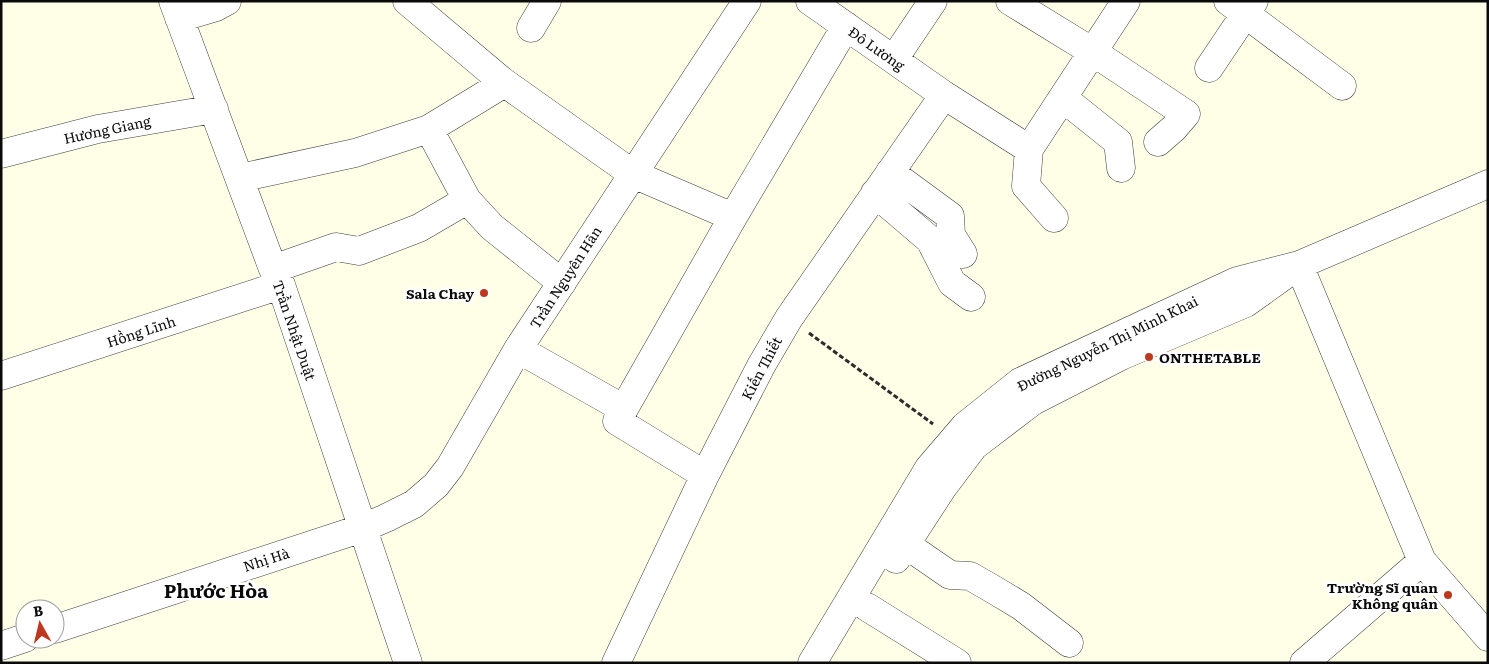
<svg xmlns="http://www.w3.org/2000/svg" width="1489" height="664" font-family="Literata,serif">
	<rect width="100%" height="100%" fill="#ffffe7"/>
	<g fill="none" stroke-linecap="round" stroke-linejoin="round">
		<defs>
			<path id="minor" d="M173 1 273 269 281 285 408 663
				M407 1 502 81 633 174 733 217
				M810 1 944 95 1029 149
				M1010 1 1093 52 1186 114 1174 128 1158 142
				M1228 1 1342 86
				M179 18 216 7 227 1
				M531 28 547 1
				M894 59 933 1
				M1209 68 1254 1
				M1063 98 1118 142 1121 168
				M429 129 467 200 492 227 562 283
				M1 154 98 129 214 109
				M890 172 950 216 951 235 963 254
				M240 178 355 153 429 129 498 87 502 81
				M875 193 930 240 952 283 971 297
				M1054 218 1026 186 1029 149 1126 1
				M1299 265 1422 561 1488 637
				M273 269 336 247 359 251 419 228 467 200
				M518 349 624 409
				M1 376 281 285
				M705 475 617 421 733 217 846 26
				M905 544 950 575 970 576 991 588 1021 606 1069 643
				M896 559 943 487 974 446 1033 401 1121 356 1246 303 1285 275
				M867 607 957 663
				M55 629 363 528 386 518 414 504 436 485 450 467 518 349 747 1
				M1 646 25 638
				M616 663 705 475 761 366 789 318 944 95
				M812 663 929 468 965 426 1020 382 1237 281 1299 265 1488 184
				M1304 663 1422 561"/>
		</defs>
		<!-- minor casing -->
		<use href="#minor" stroke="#3d3d3d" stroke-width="29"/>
		<!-- path -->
		<path stroke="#2c2c2c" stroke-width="3" stroke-dasharray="5 2.5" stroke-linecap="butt" d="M809 333 933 424"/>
		<!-- minor -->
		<use href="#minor" stroke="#fff" stroke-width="28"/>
	</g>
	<!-- markers -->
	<g fill="#bc391f" stroke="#fff" stroke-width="2">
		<circle cx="484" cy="293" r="5"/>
		<circle cx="1149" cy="357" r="5"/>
		<circle cx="1448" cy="595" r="5"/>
	</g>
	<g text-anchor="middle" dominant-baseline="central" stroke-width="5" stroke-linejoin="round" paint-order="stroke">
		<!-- street labels -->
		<g font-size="14" fill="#0a0a0a" stroke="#fff">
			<text transform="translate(877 48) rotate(35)">Đô Lương</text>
			<text transform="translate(107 129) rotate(-12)">Hương Giang</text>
			<text transform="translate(565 277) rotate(-57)">Trần Nguyên Hãn</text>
			<text transform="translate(295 330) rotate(71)">Trần Nhật Duật</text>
			<text transform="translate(141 331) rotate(-18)">Hồng Lĩnh</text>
			<text transform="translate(1107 343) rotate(-26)">Đường Nguyễn Thị Minh Khai</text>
			<text transform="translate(761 368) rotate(-62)">Kiến Thiết</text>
			<text transform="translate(266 559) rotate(-18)">Nhị Hà</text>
		</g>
		<!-- poi labels -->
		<g font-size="14" font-weight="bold" fill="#0a0a0a" stroke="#fff" text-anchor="end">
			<text x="474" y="293">Sala Chay</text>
			<text x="1159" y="357" text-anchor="start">ONTHETABLE</text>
			<text x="1438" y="587">Trường Sĩ quan<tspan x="1438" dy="16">Không quân</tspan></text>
		</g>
		<!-- district labels -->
		<g font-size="19" font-weight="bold" fill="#0a0a0a" stroke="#fff">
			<text x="216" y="590">Phước Hòa</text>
		</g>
	</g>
	<!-- border -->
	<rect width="1489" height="664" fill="none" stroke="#0a0a0a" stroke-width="5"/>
	<!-- north arrow -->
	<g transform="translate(40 624) rotate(352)"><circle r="24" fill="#ffffff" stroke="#9d9d9d"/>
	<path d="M0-4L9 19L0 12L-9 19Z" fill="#bc391f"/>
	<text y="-8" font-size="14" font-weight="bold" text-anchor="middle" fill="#0a0a0a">B</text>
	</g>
</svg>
